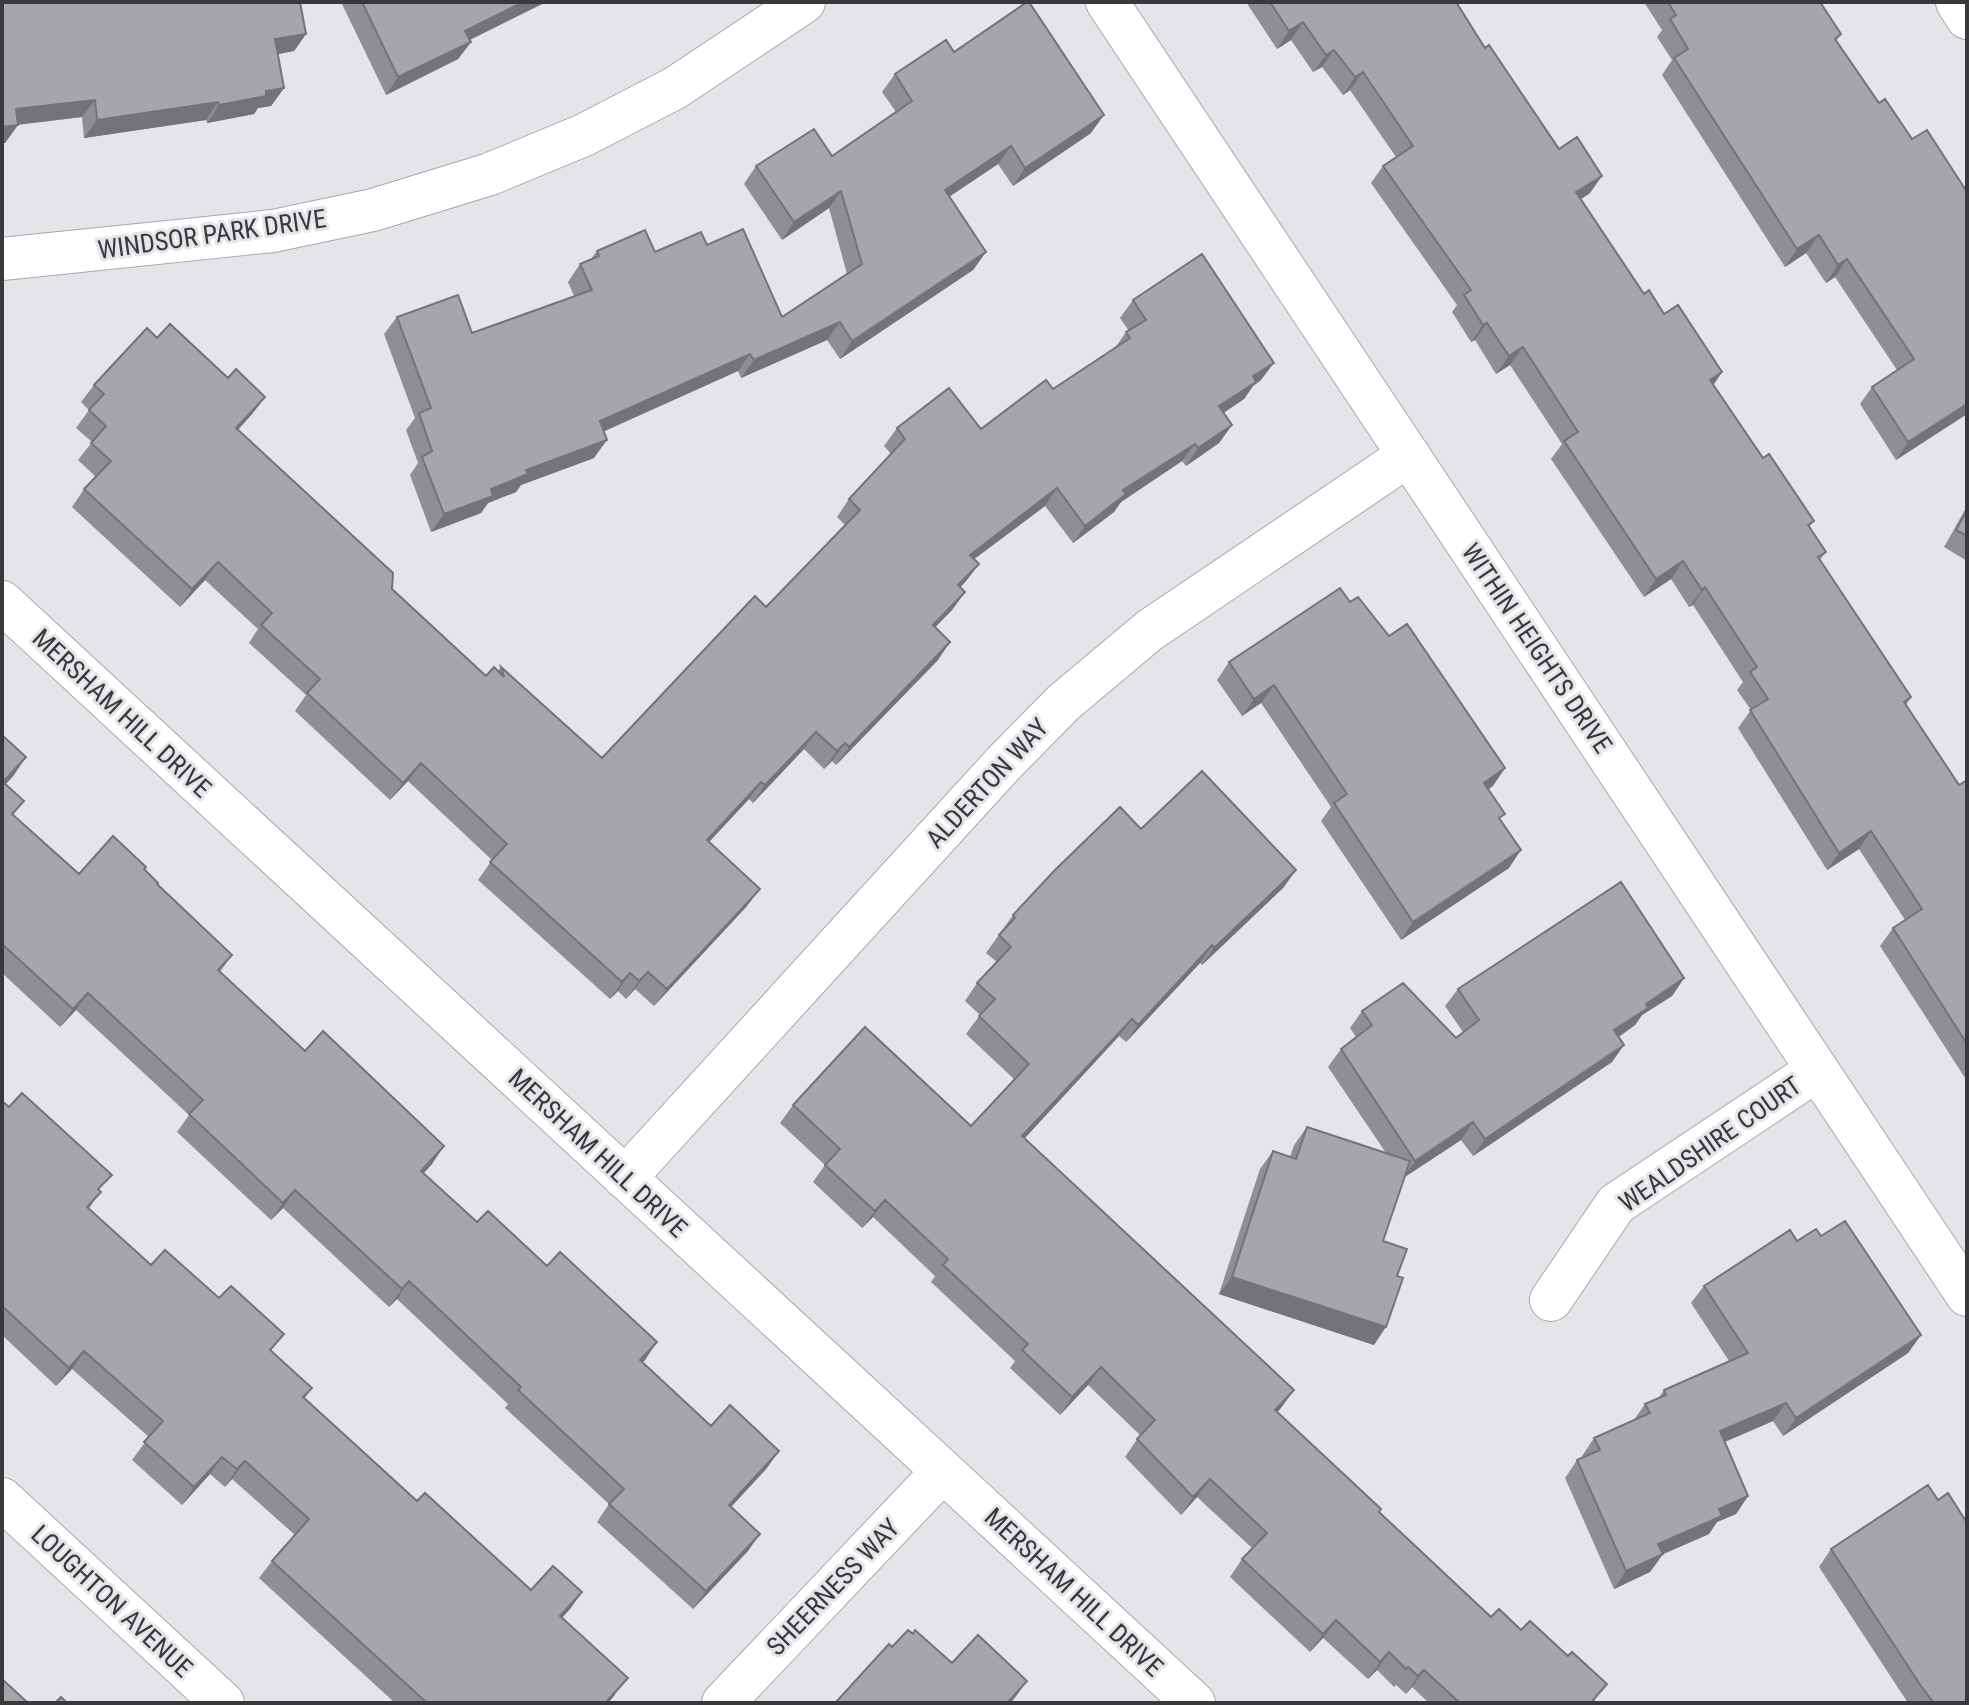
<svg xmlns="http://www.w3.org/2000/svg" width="1969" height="1705" font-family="'Roboto Condensed',sans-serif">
	<rect width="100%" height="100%" fill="#e3e5e9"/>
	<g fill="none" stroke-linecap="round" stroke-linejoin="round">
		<defs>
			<path id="street" d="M1107 2 1967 1295
				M1957 2 1967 18
				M2 259 273 231 373 210 490 174 584 135 675 88 804 2
				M2 602 1194 1703
				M625 1178 1004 763 1063 703 1150 630 1409 455
				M1551 1300 1616 1204 1817 1070
				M2 1499 223 1703
				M723 1703 943 1471"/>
		</defs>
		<!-- street casing -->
		<use href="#street" stroke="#a6a8ac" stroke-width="44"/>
		<!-- street -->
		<use href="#street" stroke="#fff" stroke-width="42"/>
	</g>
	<!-- wall -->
	<path fill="#8d8f92" d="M2 2 306 34 294 51 278 54 284 88 271 106 258 108 254 114 207 123 206 120 84 138 82 117 18 125 5 143H2Z
		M341 2H546L470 40 471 42 458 59 386 95Z
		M1246 2H1456L1485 48 1590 193 1581 199 1644 294 1722 372 1713 385 1763 458 1814 521 1809 527 1826 552 1820 560 1911 697 1906 705 1959 785 1967 780V1081L1880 946 1893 928 1905 920 1859 849 1827 870 1738 728 1751 710 1737 690 1743 682 1693 605 1689 607 1671 579 1644 597 1551 459 1562 444 1510 365 1496 374 1475 340 1471 342 1452 312 1457 305 1371 183 1383 166 1396 157 1350 90 1343 95 1322 67 1313 72 1291 40 1277 49Z
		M1644 2H1822L1821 4 1841 34 1836 41 1967 414 1896 460 1860 404 1872 387 1897 370 1835 277 1826 283 1806 253 1785 267 1662 75 1672 60 1657 37 1662 30Z
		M954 52 1091 133 1013 186 998 164 949 197 986 252 973 270 840 359 827 340 741 378 738 371 604 431 594 458 521 485 516 492 488 503 481 513 431 532 410 475 418 463 406 430 415 418 384 334 397 317 472 333 574 296 568 282 580 264 591 259 597 251 655 252 707 245 782 317 847 274 829 208 782 240 744 184 756 166 832 156 896 112 882 92 895 74Z
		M1133 300 1261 380 1253 386 1244 399 1223 413 1232 425 1219 443 1186 466 1182 461 1121 502 1114 512 1073 543 1045 506 974 559 979 564 966 581 960 588 965 592 952 610 935 627 938 660 836 765 832 761 824 769 804 749 753 803 749 799 709 842 747 906 654 1006 635 989 626 999 618 991 610 999 478 880 492 860 408 781 390 800 295 711 306 695 249 643 258 629 205 580 180 607 72 507 84 489 96 477 78 460 92 442 76 428 89 410 81 402 94 385 157 338 265 397 252 414 238 430 392 589 486 676 498 671 501 667 602 758 766 607 845 525 837 517 849 499 891 454 884 446 897 428 981 429 1053 389 1115 348 1126 332 1129 331 1120 318Z
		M1967 506V561L1944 547Z
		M1350 602 1493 786 1488 789 1500 821 1509 868 1401 940 1321 821 1331 807 1261 703 1242 716 1217 680 1229 662Z
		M2 735 14 775 6 784 24 801 13 815 79 874 144 870 157 885 232 955 220 972 305 1051 432 1164 424 1173 477 1222 645 1360 642 1362 711 1426 779 1451 766 1469 731 1507 748 1551 693 1609 597 1522 609 1504 505 1408 508 1404 397 1299 389 1307 283 1208 271 1220 177 1132 189 1115 76 1010 60 1027 2 973Z
		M1141 829 1296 870 1283 888 1202 965 1200 963 1126 1042 1119 1036 1025 1138 1281 1408 1277 1412 1379 1512 1491 1617 1596 1703H1429L1412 1687 1406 1694 1396 1685 1394 1687 1377 1670 1368 1679 1323 1638 1310 1652 1230 1577 1242 1559 1252 1548 1197 1497 1181 1515 1125 1457 1140 1435 1088 1385 1060 1415 1010 1368 1015 1361 931 1282 935 1276 873 1217 862 1228 813 1182 825 1165 780 1123 793 1105 971 1126 1014 1079 966 1034 980 1015 965 1001 977 983 997 962 986 953 1013 915Z
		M1684 978 1672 996 1642 1015 1635 1025 1619 1037 1624 1045 1612 1062 1473 1156 1461 1140 1405 1177 1383 1241 1374 1345 1219 1294 1260 1169 1273 1151 1290 1157 1294 1145 1307 1127 1386 1153 1328 1067 1341 1049 1356 1037 1350 1028 1362 1011 1456 1038 1463 1032 1445 1006 1458 989Z
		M2 1101 100 1191 89 1209 151 1265 272 1352 312 1388 305 1398 417 1501 531 1590 582 1592 570 1609 562 1618 615 1695 608 1703H395L259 1578 272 1561 295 1535 232 1479 225 1487 210 1474 182 1505 132 1460 149 1437 72 1369 56 1386 2 1335Z
		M1821 1236 1921 1335 1908 1353 1783 1436 1773 1421 1725 1442 1748 1496 1736 1514 1717 1522 1709 1534 1663 1554 1650 1572 1614 1589 1565 1478 1577 1460 1583 1458 1582 1456 1594 1438 1634 1420 1645 1404 1658 1399 1664 1390 1729 1361 1691 1303 1704 1286 1797 1241Z
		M1831 1549 1967 1703H1908L1819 1567Z"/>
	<!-- shaded-wall -->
	<path fill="#737477" d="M523 2H546L453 48 465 31Z
		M1303 22 1291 40 1277 49 1289 31Z
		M306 34 294 51 263 57 275 39Z
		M471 42 458 59 386 95 398 77Z
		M1334 50 1322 67 1313 72 1326 55Z
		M1363 72 1350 90 1343 95 1355 77Z
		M284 88 271 106 258 108 254 114 207 123 219 105 266 91Z
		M95 100 82 117 4 126 16 109Z
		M218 102 206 120 84 138 97 120Z
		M1104 115 1091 133 1013 186 1025 168Z
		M18 125 5 143H2V127Z
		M1011 146 998 164 932 208 945 190Z
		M1602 176 1590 193 1564 210 1576 192Z
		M841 191 829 208 782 240 794 222Z
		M1819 235 1806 253 1785 267 1797 249Z
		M986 252 973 270 840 359 852 341Z
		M1847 259 1835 277 1826 283 1838 265Z
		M840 322 827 340 741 378 754 360Z
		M1487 323 1475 340 1471 342 1483 325Z
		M1523 347 1510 365 1496 374 1509 356Z
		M750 354 738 371 587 439 600 421Z
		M1274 363 1261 380 1253 386 1244 399 1207 424 1219 406 1253 376Z
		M1722 372 1710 390V380Z
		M265 397 252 414 223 446 236 428Z
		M1967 404V414L1896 460 1908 442Z
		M1232 425 1219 443 1186 466 1198 448Z
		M607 440 594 458 521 485 516 492 488 503 481 513 431 532 444 514 526 470Z
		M1195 444 1182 461 1121 502 1114 512 1073 543 1085 526 1123 490Z
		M1057 488 1045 506 957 572 970 555Z
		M1683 561 1671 579 1644 597 1656 579Z
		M218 562 205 580 180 607 192 589Z
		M979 564 966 581 945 603 958 585Z
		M1705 587 1693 605 1689 607 1702 590Z
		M965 592 952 610 920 643 933 625Z
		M950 642 938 660 836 765 849 747Z
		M1274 685 1261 703 1242 716 1254 699Z
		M816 732 804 749 753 803 765 785Z
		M845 743 832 761 824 769 837 751Z
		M26 757 14 775 2 788V784Z
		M421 763 408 781 390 800 403 783Z
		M1505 768 1493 786 1471 801 1484 783Z
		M761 782 749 799 695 857 707 840Z
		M1871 831 1859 849 1827 870 1839 853Z
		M1521 850 1509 868 1401 940 1413 922Z
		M1296 870 1283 888 1202 965 1214 948Z
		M760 889 747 906 654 1006 667 989Z
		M1212 945 1200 963 1126 1042 1138 1025Z
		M648 972 635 989 626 999 639 981Z
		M630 973 618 991 610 999 622 982Z
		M1684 978 1672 996 1642 1015 1635 1025 1602 1048 1614 1030 1646 1004Z
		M88 993 76 1010 60 1027 73 1009Z
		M1132 1019 1119 1036 1010 1154 1022 1136Z
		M1624 1045 1612 1062 1473 1156 1485 1139Z
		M1473 1122 1461 1140 1403 1178 1415 1161Z
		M444 1146 432 1164 409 1188 421 1171Z
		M295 1190 283 1208 271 1220 283 1203Z
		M885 1200 873 1217 862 1228 875 1211Z
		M1232 1277 1386 1327 1374 1345 1219 1294Z
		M409 1281 397 1299 389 1307 402 1289Z
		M1921 1335 1908 1353 1783 1436 1796 1418Z
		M657 1342 645 1360 628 1378 640 1360Z
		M84 1351 72 1369 56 1386 69 1368Z
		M1101 1367 1088 1385 1060 1415 1072 1397Z
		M1294 1390 1281 1408 1263 1428 1275 1410Z
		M1786 1403 1773 1421 1708 1449 1720 1431Z
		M779 1451 766 1469 717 1522 729 1505Z
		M222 1457 210 1474 182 1505 194 1487Z
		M245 1461 232 1479 225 1487 237 1469Z
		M1210 1479 1197 1497 1181 1515 1193 1497Z
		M1748 1496 1736 1514 1717 1522 1709 1534 1645 1562 1658 1544 1719 1509Z
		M760 1534 748 1551 693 1609 706 1591Z
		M1663 1554 1650 1572 1614 1589 1626 1571Z
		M582 1592 570 1609 548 1633 560 1616Z
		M1336 1620 1323 1638 1310 1652 1323 1634Z
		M1389 1652 1377 1670 1368 1679 1380 1662Z
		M1424 1670 1412 1687 1406 1694 1418 1676Z
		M628 1678 608 1703H605Z
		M1027 1681 1011 1703H1007Z"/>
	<!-- building -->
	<path fill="#a4a6aa" stroke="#737477" stroke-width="2" d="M2 2H300L306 34 275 39 284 88 266 91V96L219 105 218 102 97 120 95 100 16 109 18 125 2 127Z
		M362 2H523L465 31 471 42 398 77Z
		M1027 2H1029L1104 115 1025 168 1011 146 945 190 986 252 852 341 840 322 754 360 750 354 600 421 607 440 526 470 528 474 491 489 493 496 444 514 422 457 432 451 419 413 431 408 397 317 458 295 472 333 592 290 580 264 599 256 597 251 645 230 655 252 701 232 707 245 743 229 782 317 862 264 841 191 794 222 756 166 814 129 832 156 912 101 895 74 946 40 954 52Z
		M1270 2H1456L1485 48 1489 45 1559 149 1577 137 1602 176 1576 192 1644 294 1649 290 1664 314 1678 305 1722 372 1710 380 1763 458 1769 454 1814 521 1808 525 1826 552 1818 557 1911 697 1904 702 1959 785 1967 780V1044L1893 928 1922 909 1871 831 1839 853 1750 710 1768 699 1750 672 1757 667 1705 587 1702 590 1683 561 1656 579 1564 441 1578 432 1523 347 1509 356 1487 323 1483 325 1464 295 1471 290 1383 166 1413 146 1363 72 1355 77 1334 50 1326 55 1303 22 1289 31Z
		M1668 2H1820L1841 34 1835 39 1879 103 1885 99 1912 139 1927 130 1967 192V404L1908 442 1872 387 1914 359 1847 259 1838 265 1819 235 1797 249 1674 58 1688 49 1670 19 1676 15Z
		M1202 254 1274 363 1253 376 1256 382 1219 406 1232 425 1198 448 1195 444 1123 490 1126 494 1085 526 1057 488 970 555 979 564 958 585 965 592 933 625 950 642 849 747 845 743 837 751 816 732 765 785 761 782 707 840 760 889 667 989 648 972 639 981 630 973 622 982 490 862 507 844 421 763 403 783 307 693 320 679 261 625 272 613 218 562 192 589 84 489 111 461 91 443 106 426 89 410 104 394 94 385 147 328 157 338 170 324 228 378 236 369 265 397 236 428 393 573 392 589 486 676 494 667 504 677 501 667 602 758 755 596 766 607 860 510 849 499 905 439 897 428 949 388 981 429 1046 380 1053 389 1130 338 1126 332 1146 320 1133 300Z
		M1967 510V536L1956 530Z
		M1340 588 1350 602 1358 597 1389 636 1407 624 1505 768 1484 783 1505 814 1499 818 1521 850 1413 922 1334 803 1347 794 1274 685 1254 699 1229 662Z
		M2 735 26 757 3 782 24 801 12 814 79 874 113 836 146 867 144 869 158 883 157 884 232 955 218 970 305 1051 323 1031 444 1146 421 1171 477 1222 488 1211 547 1266 560 1252 657 1342 640 1360 711 1426 730 1405 779 1451 729 1505 760 1534 706 1591 609 1504 624 1489 518 1390 521 1387 409 1281 402 1289 295 1190 283 1203 189 1114 203 1100 88 993 73 1009 2 944Z
		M1202 771 1296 870 1214 948 1212 945 1138 1025 1132 1019 1022 1136 1294 1390 1275 1410 1381 1509 1379 1512 1491 1617 1499 1609 1521 1630 1530 1621 1568 1656 1572 1652 1607 1684 1593 1700 1596 1703H1460L1424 1670 1418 1676 1408 1667 1406 1669 1389 1652 1380 1662 1336 1620 1323 1634 1242 1559 1267 1533 1210 1479 1193 1497 1137 1439 1155 1420 1101 1367 1072 1397 1022 1350 1028 1344 943 1265 948 1259 885 1200 875 1211 825 1165 840 1149 793 1105 865 1027 971 1126 1029 1064 979 1016 995 999 977 983 1011 947 999 935 1015 918 1013 915 1055 870 1120 807 1141 829Z
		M1621 882 1684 978 1646 1004 1648 1008 1614 1030 1624 1045 1485 1139 1473 1122 1415 1161 1341 1049 1372 1025 1362 1011 1403 983 1456 1038 1479 1020 1458 989Z
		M22 1093 112 1175 98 1189 101 1192 87 1207 151 1265 165 1250 219 1298 231 1286 284 1334 270 1350 312 1388 303 1397 417 1501 425 1493 531 1590 553 1566 582 1592 560 1616 628 1678 605 1703H427L272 1561 309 1519 245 1461 237 1469 222 1457 194 1487 144 1442 163 1421 84 1351 69 1368 2 1306V1101L9 1107Z
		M1307 1127 1410 1161 1383 1241 1407 1249 1397 1276 1403 1278 1386 1327 1232 1277 1273 1151 1296 1159Z
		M1845 1221 1921 1335 1796 1418 1786 1403 1720 1431 1748 1496 1719 1509 1722 1516 1658 1544 1663 1554 1626 1571 1577 1460 1600 1450 1594 1438 1650 1413 1645 1404 1666 1395 1664 1390 1748 1353 1704 1286 1790 1230 1797 1241 1816 1229 1821 1236Z
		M1928 1485 1938 1500 1948 1493 1967 1523V1703H1934L1921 1686 1831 1549Z
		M908 1630 913 1634 915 1630 952 1663 978 1635 1027 1681 1007 1703 836 1702 889 1644 892 1647Z
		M2 1679 28 1703H2Z
		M61 1697 67 1703H55Z"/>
	<g text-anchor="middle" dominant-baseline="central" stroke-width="6" stroke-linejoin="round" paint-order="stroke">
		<!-- street labels -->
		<g font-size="26" fill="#38393b" stroke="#e3e5e9">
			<text transform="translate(212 234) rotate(-8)">WINDSOR PARK DRIVE</text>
			<text transform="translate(1537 648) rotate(56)">WITHIN HEIGHTS DRIVE</text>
			<text transform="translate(122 713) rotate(43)">MERSHAM HILL DRIVE</text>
			<text transform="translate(987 783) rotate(-47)">ALDERTON WAY</text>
			<text transform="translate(1710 1144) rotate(-35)">WEALDSHIRE COURT</text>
			<text transform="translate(598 1153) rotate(43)">MERSHAM HILL DRIVE</text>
			<text transform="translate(833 1587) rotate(-46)">SHEERNESS WAY</text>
			<text transform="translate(1074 1592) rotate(43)">MERSHAM HILL DRIVE</text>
			<text transform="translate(112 1601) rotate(43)">LOUGHTON AVENUE</text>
		</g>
	</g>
	<!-- border -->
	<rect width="1969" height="1705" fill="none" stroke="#38393b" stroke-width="8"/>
</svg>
